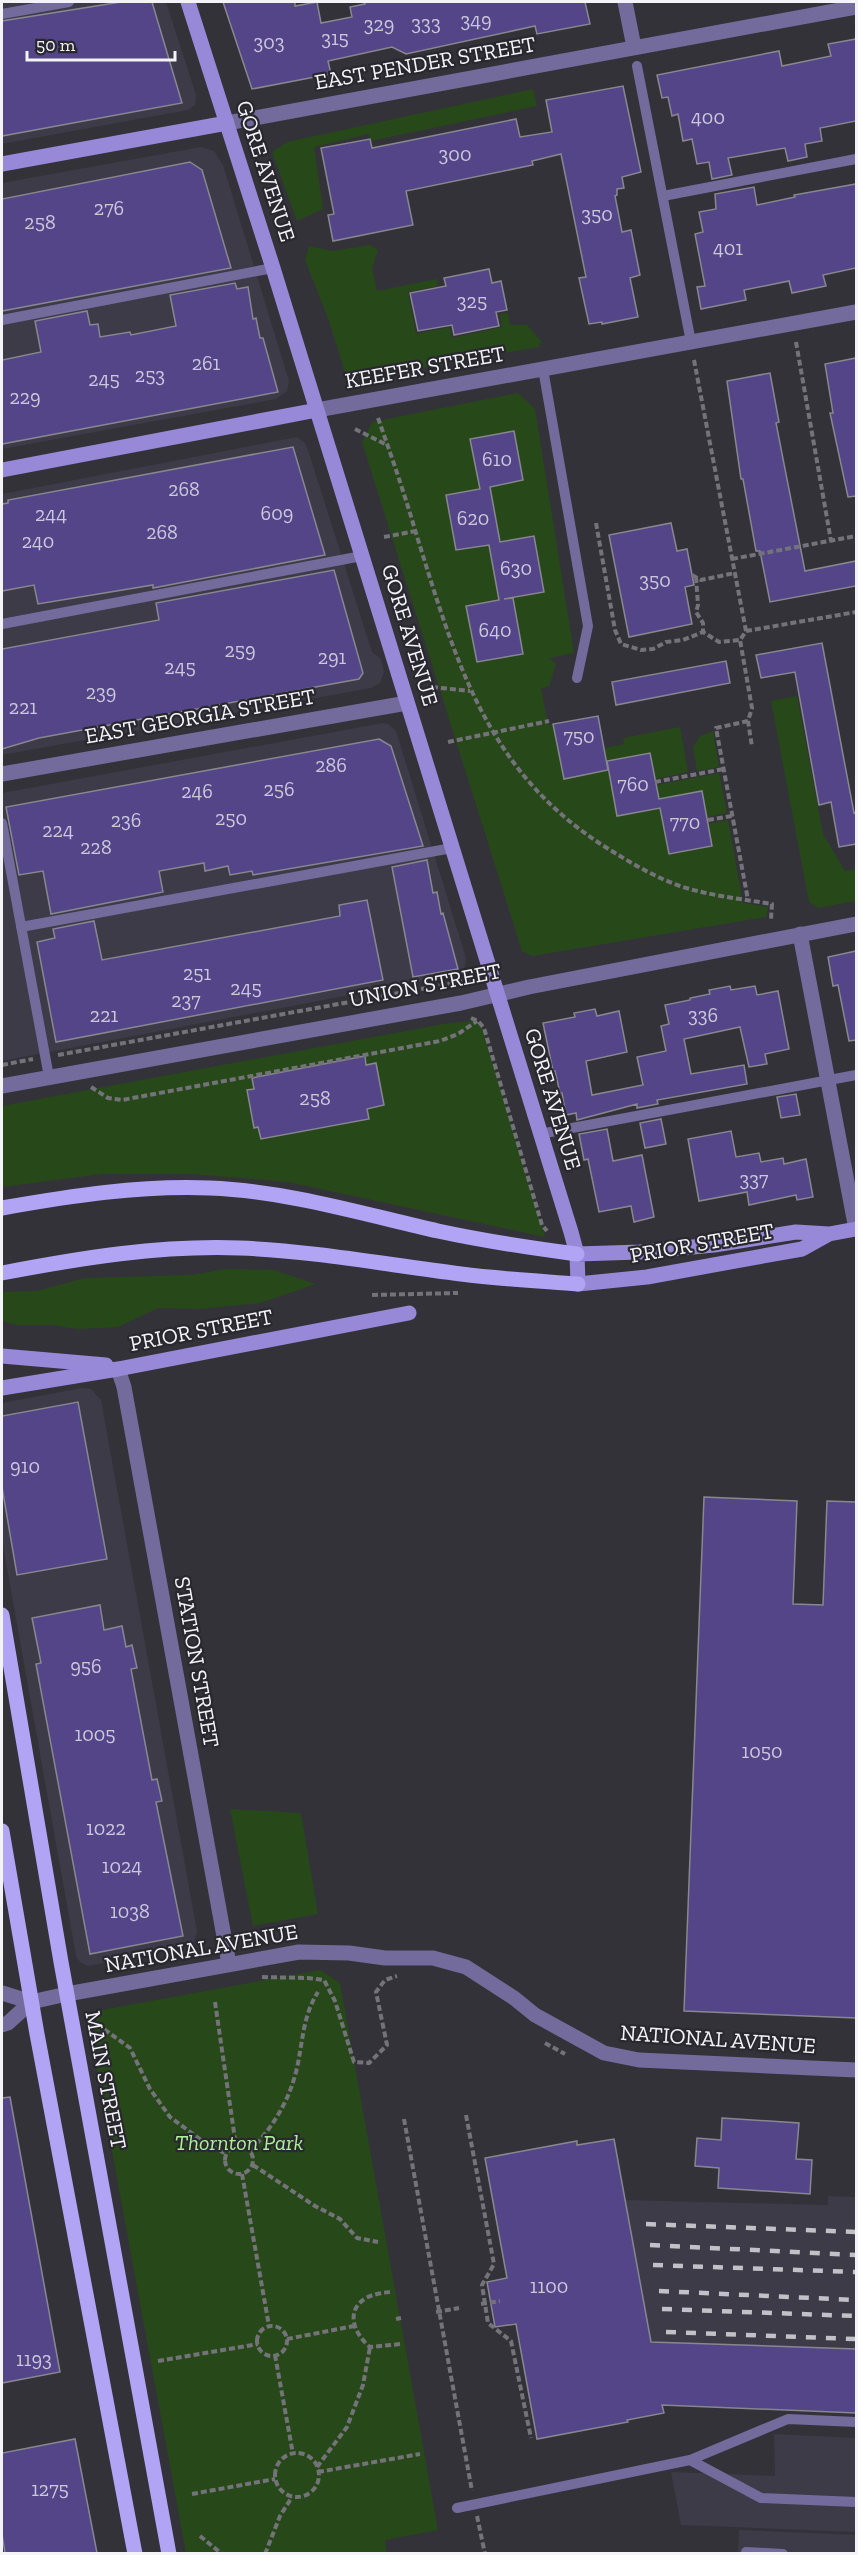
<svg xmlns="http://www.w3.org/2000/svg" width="858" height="2555" font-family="'Zilla Slab',serif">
	<rect width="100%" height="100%" fill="#333239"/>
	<!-- built -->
	<path fill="#3c3b47" d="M2 2H166L196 95 195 105 188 110 2 144Z
		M201 147 214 151 223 165 289 381 287 391 276 399 2 449V183Z
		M297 437 305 443 308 450 372 652 381 659 384 672 380 683 371 688 2 755V494Z
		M383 723 388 724 396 731 466 958 464 970 460 974 2 1061V793Z
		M82 1388 91 1389 101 1400 197 1931 194 1941 189 1946 88 1966 80 1962 76 1956 2 1540V1403Z
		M828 2196 856 2197V2349L651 2342 625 2200 828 2205Z
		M774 2434 856 2438V2532L681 2525 671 2472 775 2476Z
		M739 2530 856 2535V2553L738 2554Z"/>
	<!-- green -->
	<path fill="#27491a" d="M533 89 537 106 371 141 369 134 314 147 323 209 297 221 272 152 287 142Z
		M370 245 378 250 372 268 377 291 437 279 438 286 408 292 416 334 450 327 452 338 502 327 500 314 508 313 510 325H527L542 342 539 344 540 347 459 360 442 365 347 378 329 321 305 260 309 246 332 251Z
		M518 393 535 409 574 653 549 658 556 664 549 686 541 688 548 725 553 724 564 778 608 770 617 816 660 808 669 854 712 846 708 824 728 820 743 903 768 907 766 917 532 956 522 951 362 442 372 422Z
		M797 696 823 834 845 871 856 869V901L818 908 809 902 771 701Z
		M680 727 688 772 655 779 650 753 607 761 604 748 624 744 623 738Z
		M713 731 719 767 697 771 693 747 700 736Z
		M719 773 727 813 707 817 702 791 659 799 656 785Z
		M474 1021 482 1028 545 1237 288 1182 192 1174H102L2 1187V1106L449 1023Z
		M225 1269 273 1270 316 1284 260 1303 199 1309 158 1308 118 1327 77 1329 54 1325H17L2 1321V1292L37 1291 85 1278 192 1275Z
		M230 1809 301 1813 318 1914 253 1926Z
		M320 1970 340 1983 438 2530 385 2540 387 2553H186L89 2026C90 2017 94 2013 102 2010Z"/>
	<!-- building -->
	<path fill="#544589" stroke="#88878f" stroke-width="1.5" d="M121 2H152L182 103 2 136V21Z
		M223 2H295V6L317 2 321 23 352 17 350 7 365 4 364 2H585L590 24 537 34 535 26 406 54 392 47 328 61 331 74 252 89Z
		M856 39V121L820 128 822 141 805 144 807 157 788 161 785 148 728 158 732 175 712 179 709 162 697 164 692 139 683 141 678 114 672 116 668 97 662 98 657 75 779 51 782 66 831 56 828 44Z
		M623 86 641 172 622 177 624 188 617 189V195L615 196 622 232 631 230 640 275 630 278 638 317 602 324V322L589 324 579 278 586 277 561 154 532 161 533 165 406 191 413 225 333 241 328 215 334 214 321 148 370 139 372 148 516 119 520 137 552 132 546 100Z
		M190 162 202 170 231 268 2 311V199Z
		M856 184V268L823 275 826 286 792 293 789 281 744 290 746 300 701 309 697 287 705 286 695 234 703 232 699 212 716 209 715 194 754 187 757 205 795 197 794 195Z
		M489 269 492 283 501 281 507 310 496 312 499 326 454 335 452 325 418 331 410 293 446 286 444 278Z
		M235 283 237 289 248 287 253 319 256 318 260 338H263L278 392 2 444V360L41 352 35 321 87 311 90 325 98 324 100 337 130 332 131 335 176 326 170 295Z
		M856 358V496L848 497 830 413H833L825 364Z
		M770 373 779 422 776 423 805 571 856 561V586L770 602 760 551H756L743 479H741L727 381Z
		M514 431 523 480 490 487 500 542 534 536 544 592 504 599 513 598 523 654 477 662 466 606 499 600 489 545 456 550 446 495 480 489 470 439Z
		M293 447 325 555 153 588V585L38 604 34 585 2 591V504L8 503V500Z
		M671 523 677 551 687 549 694 585 685 587 692 624 629 637 609 535Z
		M334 570 363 673 359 679 39 738 2 749V649L159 620 156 603Z
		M822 643 854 813 856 812V844L839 847 831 802 819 805 795 672 761 678 756 655Z
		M726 661 730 683 616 705 612 682Z
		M598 716 608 770 564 779 553 724Z
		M379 739 391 746 423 846 253 875 252 871 230 875 228 866 205 871 204 863 159 871 163 892 51 914 43 871 19 875 6 807Z
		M650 753 659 799 702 791 712 846 669 854 660 808 617 816 607 761Z
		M427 860 433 893 437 892 441 914 443 913 458 969 413 977 392 867Z
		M367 900 383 980 56 1042 37 942 55 938 53 929 94 921 102 960 340 916 339 905Z
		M856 951V1040L849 1041 838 985 833 986 828 957Z
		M730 986 731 990 755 986 757 995 778 991 789 1049 765 1054 767 1064 749 1067 740 1027 684 1039 691 1074 744 1065 747 1084 657 1100 658 1104 637 1108V1104L577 1120 576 1113 566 1115 562 1093H560L555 1071H553L543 1023 575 1017 574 1013 595 1009 597 1016 619 1011 627 1052 586 1061 592 1095 643 1085 637 1057 666 1051 661 1026 669 1024 665 1005 690 1000V998L710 994 709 990Z
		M365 1056 366 1065 376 1063 384 1105 367 1109 369 1119 261 1139 258 1127 254 1128 247 1090 254 1089 252 1078Z
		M796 1094 800 1115 781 1118 777 1097Z
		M661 1119 666 1144 645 1148 640 1123Z
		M607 1129 613 1161 642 1155 654 1217 634 1222 631 1206 599 1212 588 1159 584 1160 579 1134Z
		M731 1131 736 1157 759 1153 761 1162 783 1158 784 1164 806 1159 813 1197 797 1200 796 1195 749 1205 747 1192 699 1201 688 1139Z
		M78 1402 107 1559 17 1575 2 1487V1416Z
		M704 1497 797 1501 793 1604 823 1605 827 1501 856 1502V2018L684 2011Z
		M100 1605 104 1630 122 1626 126 1647 132 1645 137 1668 131 1669 152 1780 157 1779 162 1801 156 1802 183 1936 90 1954 36 1664 41 1663 32 1618Z
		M10 2097 60 2372 2 2383V2098Z
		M722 2118 799 2123 796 2159 812 2160 810 2194 718 2188 719 2168 695 2166 697 2138 721 2140Z
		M614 2139 651 2342 856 2349V2413L662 2405 664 2413 627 2420 628 2422 537 2439 516 2324 495 2327 487 2282 507 2278 485 2158 577 2141V2145Z
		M75 2439 97 2553H5L2 2534V2453Z"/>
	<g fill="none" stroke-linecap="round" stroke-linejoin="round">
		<!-- path -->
		<path stroke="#74737a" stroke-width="4" stroke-dasharray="6 3" stroke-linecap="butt" d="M796 342 831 541
			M694 360 746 631 740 640 752 708 748 721 752 747
			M378 418C391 455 404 492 415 530 455 658 485 772 607 848 631 863 656 878 683 887 712 896 742 899 772 904L771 919
			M355 429 387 445
			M596 523 615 630 621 644 641 650 653 649 666 642 683 640 703 632 719 642 740 640
			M384 537 416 531
			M732 559 856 536
			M692 575 701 580 735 573
			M696 577 698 605 696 612 703 623V632
			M746 631 856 612
			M432 687 470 691
			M748 721 716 728 748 900
			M448 742 549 721
			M655 782 724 769
			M708 820 732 816
			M471 1018 478 1021 484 1028 542 1225 547 1231
			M58 1055 476 979
			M2 1065 33 1059
			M91 1087 108 1098 122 1100 440 1041 458 1034 477 1021
			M372 1295 458 1293
			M262 1977 308 1978 324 1980 335 2001 354 2062 369 2063 387 2045 376 1992 385 1980 397 1976
			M215 2002 236 2146
			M97 2024 130 2048 150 2089 170 2117 201 2140 226 2154
			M545 2043 565 2054
			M466 2115 494 2264 482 2285 488 2323 511 2341 531 2438
			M404 2119 472 2491
			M225 2160a14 14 0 1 1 28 0a14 14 0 1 1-28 0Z
			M250 2151C272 2128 288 2103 296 2072 303 2044 302 2017 318 1992
			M253 2165 315 2206 340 2219 357 2238 378 2242
			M242 2174 269 2326
			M390 2292C382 2293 373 2294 366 2298 344 2311 355 2335 370 2347L401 2344
			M481 2304 500 2301
			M436 2312 459 2308
			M396 2319 401 2318
			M257 2341a15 15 0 1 1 30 0a15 15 0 1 1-30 0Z
			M287 2339 354 2326
			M275 2355 293 2454
			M158 2361 258 2344
			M275 2475a22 22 0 1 1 44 0a22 22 0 1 1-44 0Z
			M317 2467 347 2427 363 2385 370 2347
			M318 2472 420 2454
			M192 2494 275 2479
			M477 2516 485 2554
			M200 2536 222 2554
			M265 2554 280 2516 292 2497"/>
		<!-- lane -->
		<path stroke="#736b9c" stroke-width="10" d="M2 14 69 2
			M637 66 691 342
			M663 196 856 159
			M2 320 273 268
			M543 369 588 626 577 678
			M2 624 362 556
			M2 823 49 1077
			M21 927 452 848
			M540 1134 856 1075
			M690 2460 761 2498 856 2502
			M457 2508 690 2460 788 2419 856 2422
			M746 2552 783 2554"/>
		<!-- street -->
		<path stroke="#736b9c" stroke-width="15" d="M625 2 634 47
			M227 123 856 7
			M317 410 856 312
			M2 774 407 703
			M800 934 856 1229
			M2 1086 461 1003 529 987 856 924
			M118 1369 124 1387 229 1964
			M2 1993 31 2002
			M2 2025 8 2023 31 2002 67 1994 299 1952 349 1953 385 1958H433L466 1967 514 1998 535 2015 604 2053 639 2060 856 2070"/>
		<!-- secondary -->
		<path stroke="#9789d7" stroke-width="15" d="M188 2 273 268 571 1232 577 1254 578 1284 647 1277 802 1249 829 1234
			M2 164 227 123
			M2 470 317 410
			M577 1254 640 1252 714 1245 796 1232 829 1234 856 1229
			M2 1356 106 1365
			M2 1388 118 1369 409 1313"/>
		<!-- primary -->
		<path stroke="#b2a4f4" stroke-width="15" d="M2 1208C70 1196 140 1185 210 1188 287 1191 363 1214 438 1231 484 1241 531 1248 577 1254
			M2 1273C81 1258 159 1245 240 1248 314 1251 388 1265 461 1274 500 1279 539 1281 578 1284
			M2 1615 61 1962 169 2554
			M2 1831 37 2034 135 2554"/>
		<!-- rail -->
		<path stroke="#c2c1c7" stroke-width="4.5" stroke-dasharray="10 10" stroke-linecap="butt" d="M646 2224 856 2232
			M650 2245 856 2255
			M653 2265 856 2272
			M659 2291 856 2300
			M662 2309 856 2316
			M666 2332 856 2339"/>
	</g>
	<g text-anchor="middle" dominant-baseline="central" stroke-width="4.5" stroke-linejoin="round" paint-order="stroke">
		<!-- number labels -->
		<g font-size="20" fill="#ccc8dc">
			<text x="476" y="20">349</text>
			<text x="426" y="23">333</text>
			<text x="379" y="24">329</text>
			<text x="335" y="38">315</text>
			<text x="269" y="42">303</text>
			<text x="708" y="117">400</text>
			<text x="455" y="154">300</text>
			<text x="109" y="208">276</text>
			<text x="597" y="214">350</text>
			<text x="40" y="222">258</text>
			<text x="728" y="248">401</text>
			<text x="472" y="301">325</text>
			<text x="206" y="363">261</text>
			<text x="150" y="375">253</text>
			<text x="104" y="379">245</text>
			<text x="25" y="397">229</text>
			<text x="497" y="459">610</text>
			<text x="184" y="489">268</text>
			<text x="277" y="513">609</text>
			<text x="51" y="514">244</text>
			<text x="473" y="518">620</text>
			<text x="162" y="532">268</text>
			<text x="38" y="541">240</text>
			<text x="516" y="568">630</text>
			<text x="655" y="580">350</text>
			<text x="495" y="630">640</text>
			<text x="240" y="650">259</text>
			<text x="332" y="657">291</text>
			<text x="180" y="667">245</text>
			<text x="101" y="692">239</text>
			<text x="23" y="707">221</text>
			<text x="579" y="736">750</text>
			<text x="331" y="765">286</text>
			<text x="633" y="784">760</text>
			<text x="279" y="789">256</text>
			<text x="197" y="791">246</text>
			<text x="231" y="818">250</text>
			<text x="126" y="820">236</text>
			<text x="685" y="822">770</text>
			<text x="58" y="830">224</text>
			<text x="96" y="847">228</text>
			<text x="197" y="973">251</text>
			<text x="246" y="988">245</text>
			<text x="186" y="1000">237</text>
			<text x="104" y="1015">221</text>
			<text x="703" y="1015">336</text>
			<text x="315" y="1098">258</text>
			<text x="754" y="1179">337</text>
			<text x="25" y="1466">910</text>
			<text x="86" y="1666">956</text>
			<text x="95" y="1734">1005</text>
			<text x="762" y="1751">1050</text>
			<text x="106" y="1828">1022</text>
			<text x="122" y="1866">1024</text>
			<text x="130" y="1911">1038</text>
			<text x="549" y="2286">1100</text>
			<text x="34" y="2359">1193</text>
			<text x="50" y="2489">1275</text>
		</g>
		<!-- street labels -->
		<g font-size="22" fill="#f4f3f8" stroke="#29282f">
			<text transform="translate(425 63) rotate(-10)">EAST PENDER STREET</text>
			<text transform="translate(266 171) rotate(72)">GORE AVENUE</text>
			<text transform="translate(425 367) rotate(-10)">KEEFER STREET</text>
			<text transform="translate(410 635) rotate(73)">GORE AVENUE</text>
			<text transform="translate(200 716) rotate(-10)">EAST GEORGIA STREET</text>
			<text transform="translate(425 985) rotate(-11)">UNION STREET</text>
			<text transform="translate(553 1099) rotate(73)">GORE AVENUE</text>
			<text transform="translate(702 1243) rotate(-10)">PRIOR STREET</text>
			<text transform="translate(201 1330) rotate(-11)">PRIOR STREET</text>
			<text transform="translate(197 1662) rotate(80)">STATION STREET</text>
			<text transform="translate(201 1948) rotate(-10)">NATIONAL AVENUE</text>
			<text transform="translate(718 2039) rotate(4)">NATIONAL AVENUE</text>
			<text transform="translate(106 2080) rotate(79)">MAIN STREET</text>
		</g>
		<!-- park labels -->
		<g font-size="22" font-style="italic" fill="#acf094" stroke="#29282f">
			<text x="239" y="2142">Thornton Park</text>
		</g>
	</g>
	<!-- border -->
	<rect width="858" height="2555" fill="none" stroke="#f4f3f8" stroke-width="6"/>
	<!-- scale -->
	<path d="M27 51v9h148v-9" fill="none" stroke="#f4f3f8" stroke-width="3"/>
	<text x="36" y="51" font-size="18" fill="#f4f3f8" stroke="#29282f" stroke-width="4.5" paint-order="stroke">50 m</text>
</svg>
